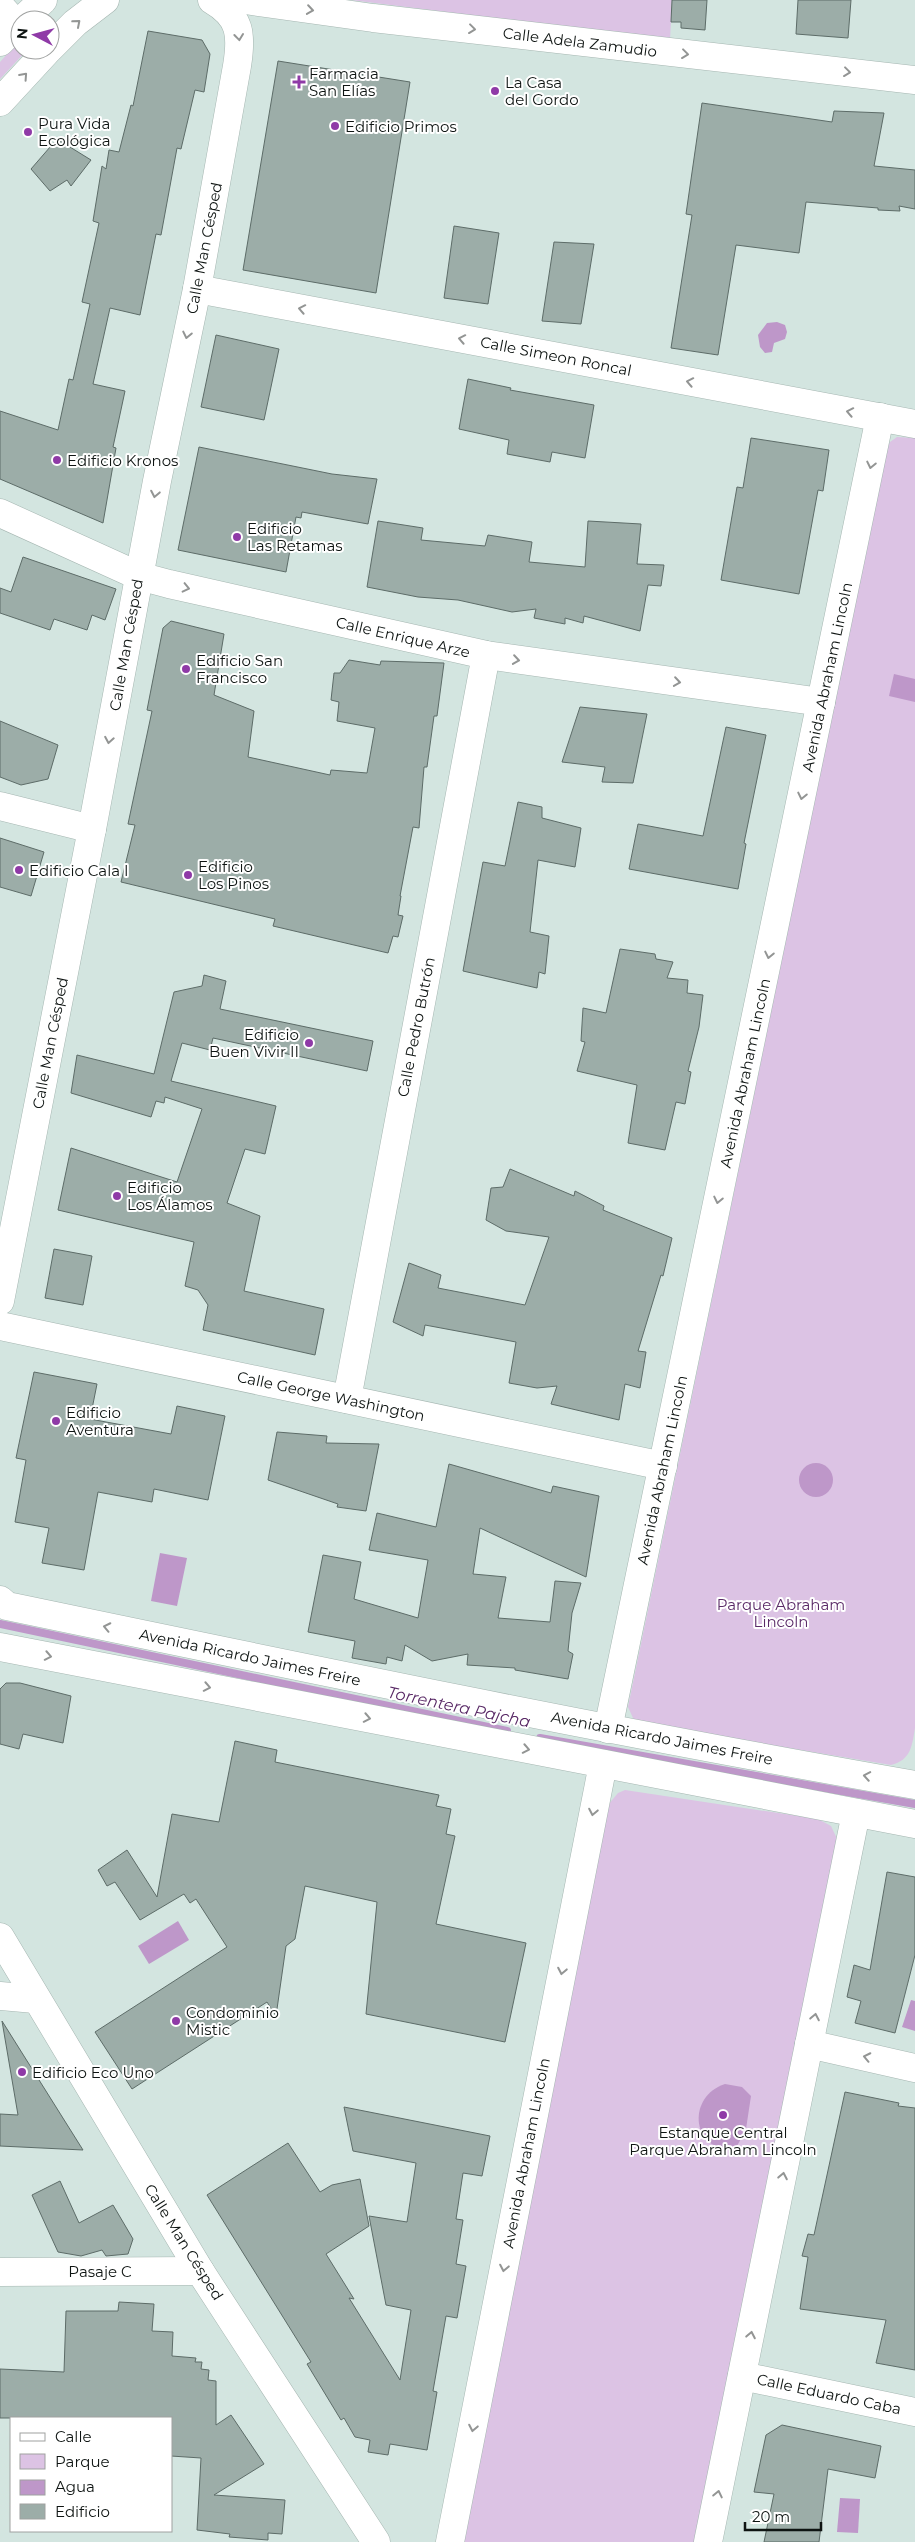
<svg xmlns="http://www.w3.org/2000/svg" width="915" height="2542" font-family="Montserrat,sans-serif">
<style>
.green{fill:#dcc3e4}
.water{fill:#be97c9}
.lines{fill:none;stroke-linecap:round;stroke-linejoin:round}
.stream{stroke:#be97c9;stroke-width:8}
.building{fill:#9cada8;stroke:#5d6c68}
.minor-casing{stroke:#a5b6b1;stroke-width:29}
.major-casing{stroke:#a5b6b1;stroke-width:29}
.minor{stroke:#fff;stroke-width:28}
.major{stroke:#fff;stroke-width:28}
.oneway{stroke:#939594}
.poi-dot{fill:#8f3aa7;stroke:#fff;stroke-width:2}
.labels{text-anchor:middle;dominant-baseline:central;stroke-width:4;stroke-linejoin:round;paint-order:stroke}
.street-label{font-size:15px;fill:#0e1412;stroke:#fff}
.poi-label{font-size:15px;fill:#0e1412;stroke:#fff;text-anchor:start}
.park-label{font-size:15px;fill:#5a2a67;stroke:#fff}
.water-label{font-size:16px;font-style:italic;fill:#582865;stroke:#fff}
</style>
<rect width="100%" height="100%" fill="#d3e5e0"/>
<g class="green">
<path d="M351,0H672L670,40Z"/>
<path d="M20,40V50H27L0,79V62Z"/>
<path d="M897,437L915,438V1728C912,1746 911,1760 891,1765L639,1723L633,1718L628,1707L887,449L890,442Z"/>
<path d="M625,1790L818,1819L831,1826L839,1843L696,2542H462L608,1805L618,1793Z"/>
</g>
<g class="water">
<path d="M777,322L785,325L787,332L785,339L774,343L772,352L765,353L760,347L758,335L767,323Z"/>
<path d="M894,674L915,679V702L889,696Z"/>
<circle cx="816" cy="1480" r="17"/>
<path d="M160,1553L187,1558L177,1606L151,1601Z"/>
<path d="M178,1921L189,1940L149,1964L138,1946Z"/>
<path d="M911,2000L915,2001V2031L902,2027Z"/>
<path d="M725,2084L742,2087L751,2096L746,2129L736,2148C692,2155 685,2097 725,2084Z"/>
<path d="M840,2498L860,2499L858,2533L837,2532Z"/>
</g>
<g class="lines">
<g class="stream">
<path d="M0,1624L507,1731"/>
<path d="M540,1738L915,1804"/>
</g>
</g>
<g class="building">
<path d="M672,0H707L705,30L681,28V22H671Z"/>
<path d="M798,0H851L848,38L796,34Z"/>
<path d="M148,31L202,40L210,54L204,92L195,90L181,149L177,148L161,235L156,234L140,315L110,308L93,384L125,391L113,447L116,448L103,523L0,479V411L58,430L69,379L73,380L90,304L82,302L99,223L93,221L102,166L106,169L109,150L119,152L131,105L133,106Z"/>
<path d="M278,61L410,82L376,293L243,270Z"/>
<path d="M702,103L832,122L834,111L884,113L874,166L915,170V209L899,206L900,211L878,210V208L806,202L799,253L736,245L718,355L671,348L692,215L686,214Z"/>
<path d="M57,139L91,160L71,186L67,180L50,191L31,169Z"/>
<path d="M454,226L499,233L488,304L444,298Z"/>
<path d="M554,242L594,244L581,324L542,321Z"/>
<path d="M216,335L279,349L264,420L201,407Z"/>
<path d="M468,379L511,388L510,390L594,405L585,458L552,452L550,462L507,454L509,440L459,429Z"/>
<path d="M751,438L829,450L823,491L818,490L799,594L721,580L737,487L743,488Z"/>
<path d="M199,447L332,474L377,479L368,524L302,512L301,518L296,517L286,572L178,550Z"/>
<path d="M378,521L423,528L421,540L485,546L488,535L532,542L529,562L585,567L588,521L641,524L637,564L664,565L661,586L648,585L640,631L584,616L583,623L565,618V624L534,618L536,609L512,612L458,600L418,597L367,587Z"/>
<path d="M23,557L116,589L105,620L92,615L87,630L54,619L50,630L0,613V588L11,592Z"/>
<path d="M171,621L224,634L214,695L254,711L248,757L330,775L331,770L367,773L375,728L337,721L339,702L331,700L334,673H340L349,660L380,665L381,661L444,663L437,716H434L427,767H424L419,828L413,827L400,896H401L398,915L403,916L398,937L393,936L388,953L273,926L275,919L121,882L135,825L128,824L152,711L147,710L163,628Z"/>
<path d="M580,707L647,714L633,783L602,782L605,767L562,762Z"/>
<path d="M0,721L58,745L48,779L21,785L0,777Z"/>
<path d="M726,727L766,735L744,843L746,844L738,889L629,869L638,824L703,836Z"/>
<path d="M518,802L542,807V818L581,828L575,867L538,860L530,932L549,936L545,974L539,972L537,988L463,971L483,862L505,866Z"/>
<path d="M0,838L44,852L31,896L0,887Z"/>
<path d="M620,949L655,954L656,959L673,962L667,978L688,980L687,993L703,995L699,1027L688,1071L691,1072L685,1104L676,1102L665,1150L628,1143L637,1085L577,1071L585,1042L581,1041L583,1008L606,1013Z"/>
<path d="M204,975L226,981L220,1009L373,1041L367,1071L213,1038L210,1050L182,1043L171,1081L276,1106L265,1154L245,1149L227,1203L260,1216L244,1291L324,1309L315,1355L203,1330L208,1305L198,1290L185,1286L194,1242L58,1210L71,1148L177,1182L202,1109L165,1097L164,1103L156,1101L151,1117L71,1093L77,1055L154,1074L174,992L202,986Z"/>
<path d="M510,1169L574,1196L575,1191L604,1206L603,1210L672,1238L663,1276L661,1275L638,1351L646,1352L640,1388L625,1384L619,1420L551,1404L557,1386L537,1388L509,1383L516,1342L425,1325L423,1336L393,1322L409,1263L441,1275L438,1288L525,1305L549,1237L506,1231L486,1220L491,1188L503,1187Z"/>
<path d="M54,1249L92,1256L83,1305L45,1298Z"/>
<path d="M34,1372L97,1384L90,1419L171,1434L177,1406L225,1416L208,1500L154,1489L152,1502L98,1492L84,1570L42,1563L49,1528L15,1522L26,1460L16,1458Z"/>
<path d="M277,1432L327,1436L326,1443L379,1444L366,1511L337,1507L338,1504L268,1480Z"/>
<path d="M449,1464L551,1493L553,1486L599,1496L586,1577L480,1528L473,1574L506,1577L498,1618L550,1622L555,1581L581,1583L572,1613L568,1651L573,1654L568,1679L515,1670V1668L467,1665L468,1654L432,1661L405,1645L402,1661L387,1657L386,1664L352,1658L355,1641L308,1632L323,1555L361,1562L354,1599L418,1618L428,1560L369,1550L377,1513L436,1527Z"/>
<path d="M6,1683H20L71,1696L63,1743L23,1734L19,1749L0,1744V1689Z"/>
<path d="M235,1741L277,1750L275,1762L439,1795L436,1806L451,1809L446,1834L455,1836L436,1924L526,1943L505,2042L366,2014L377,1902L305,1886L295,1939L286,1946L276,2016L267,2002L132,2089L95,2032L227,1947L196,1899L190,1903L184,1894L140,1920L115,1882L107,1886L98,1870L127,1850L157,1897L172,1814L219,1822Z"/>
<path d="M887,1872L915,1877V1955L895,2033L855,2023L861,2001L847,1997L854,1965L870,1970Z"/>
<path d="M2,2021L83,2150L0,2146V2114L18,2115Z"/>
<path d="M845,2092L899,2103L898,2106L915,2108V2370L876,2363L886,2320L800,2309L808,2257L802,2256L808,2234L814,2235Z"/>
<path d="M344,2107L490,2136L482,2176L463,2173L456,2219L463,2220L456,2264L466,2266L457,2318L446,2316L433,2391L437,2392L427,2450L390,2444L388,2455L368,2452L370,2440L355,2437L344,2418L341,2420L307,2364L311,2362L207,2195L288,2143L320,2192L332,2185L360,2179L369,2226L326,2254L354,2299L349,2298L400,2380L411,2310L386,2305L369,2216L407,2222L416,2163L353,2151Z"/>
<path d="M60,2181L79,2223L113,2205L133,2239L128,2254L106,2256L102,2250L81,2256L58,2252L32,2195Z"/>
<path d="M119,2302L154,2304L152,2331L173,2332L172,2356L196,2358L195,2362H202L201,2369L209,2370L208,2380L216,2381V2425L231,2415L264,2464L214,2495L285,2500L282,2534L268,2533V2540L229,2537L230,2534L197,2530L201,2458L171,2456V2418H0V2369L64,2372L66,2311H118Z"/>
<path d="M782,2425L881,2446L875,2478L828,2469L819,2542H764L774,2494L754,2492L766,2435Z"/>
</g>
<g class="lines">
<g class="minor-casing">
<g id="minor">
<path d="M245,0L373,18L915,80"/>
<path d="M0,6L17,25"/>
<path d="M197,289L915,424"/>
<path d="M0,513L139,576L169,584L486,655L821,702"/>
<path d="M0,806L92,829"/>
<path d="M0,1301L92,829L157,481L197,289L237,66C242,35 241,17 212,0"/>
<path d="M0,1326L663,1466"/>
<path d="M347,1399L486,655"/>
<path d="M608,1729L880,417"/>
<path d="M0,1937L200,2271L376,2542"/>
<path d="M0,1996L35,1999"/>
<path d="M809,2044L915,2068"/>
<path d="M0,2272L200,2271"/>
<path d="M742,2376L915,2412"/>
<path d="M450,2542L603,1764"/>
<path d="M708,2542L856,1813"/>
</g>
</g>
<g class="major-casing">
<g id="major">
<path d="M22,20L43,0"/>
<path d="M0,42L20,22"/>
<path d="M50,48L75,23L105,0"/>
<path d="M0,102L48,50"/>
<path d="M0,1600L7,1606C309,1669 611,1732 915,1785"/>
<path d="M0,1647L915,1824"/>
</g>
</g>
<use href="#minor" class="minor"/>
<use href="#major" class="major"/>
</g>
<defs><path id="oneway-chevron" d="M-2-3.5L2.5 0L-2 3.5" fill="none" stroke-width="1.6" stroke-linecap="round" stroke-linejoin="round" transform="scale(1.25)"/></defs>
<g class="oneway">
<use href="#oneway-chevron" transform="translate(310 10) rotate(8)"/>
<use href="#oneway-chevron" transform="translate(77 23) rotate(-41)"/>
<use href="#oneway-chevron" transform="translate(472 29) rotate(7)"/>
<use href="#oneway-chevron" transform="translate(239 37) rotate(83)"/>
<use href="#oneway-chevron" transform="translate(685 54) rotate(7)"/>
<use href="#oneway-chevron" transform="translate(847 72) rotate(7)"/>
<use href="#oneway-chevron" transform="translate(24 76) rotate(-48)"/>
<use href="#oneway-chevron" transform="translate(302 309) rotate(-169)"/>
<use href="#oneway-chevron" transform="translate(187 335) rotate(102)"/>
<use href="#oneway-chevron" transform="translate(462 339) rotate(-169)"/>
<use href="#oneway-chevron" transform="translate(690 382) rotate(-169)"/>
<use href="#oneway-chevron" transform="translate(850 412) rotate(-169)"/>
<use href="#oneway-chevron" transform="translate(871 465) rotate(102)"/>
<use href="#oneway-chevron" transform="translate(155 494) rotate(101)"/>
<use href="#oneway-chevron" transform="translate(186 588) rotate(13)"/>
<use href="#oneway-chevron" transform="translate(516 660) rotate(8)"/>
<use href="#oneway-chevron" transform="translate(677 682) rotate(8)"/>
<use href="#oneway-chevron" transform="translate(109 740) rotate(100)"/>
<use href="#oneway-chevron" transform="translate(802 796) rotate(102)"/>
<use href="#oneway-chevron" transform="translate(769 955) rotate(102)"/>
<use href="#oneway-chevron" transform="translate(718 1200) rotate(102)"/>
<use href="#oneway-chevron" transform="translate(107 1627) rotate(-168)"/>
<use href="#oneway-chevron" transform="translate(48 1656) rotate(11)"/>
<use href="#oneway-chevron" transform="translate(207 1687) rotate(11)"/>
<use href="#oneway-chevron" transform="translate(367 1718) rotate(11)"/>
<use href="#oneway-chevron" transform="translate(526 1749) rotate(11)"/>
<use href="#oneway-chevron" transform="translate(867 1776) rotate(-170)"/>
<use href="#oneway-chevron" transform="translate(593 1812) rotate(101)"/>
<use href="#oneway-chevron" transform="translate(562 1971) rotate(101)"/>
<use href="#oneway-chevron" transform="translate(815 2017) rotate(-79)"/>
<use href="#oneway-chevron" transform="translate(867 2057) rotate(-168)"/>
<use href="#oneway-chevron" transform="translate(783 2176) rotate(-79)"/>
<use href="#oneway-chevron" transform="translate(504 2268) rotate(101)"/>
<use href="#oneway-chevron" transform="translate(751 2335) rotate(-79)"/>
<use href="#oneway-chevron" transform="translate(473 2428) rotate(101)"/>
<use href="#oneway-chevron" transform="translate(718 2494) rotate(-78)"/>
</g>
<g class="poi-dot">
<path d="M296.5 74.5h5v5h5v5h-5v5h-5v-5h-5v-5h5z"/>
<circle cx="495" cy="91" r="5"/>
<circle cx="335" cy="126" r="5"/>
<circle cx="28" cy="132" r="5"/>
<circle cx="57" cy="460" r="5"/>
<circle cx="237" cy="537" r="5"/>
<circle cx="186" cy="669" r="5"/>
<circle cx="19" cy="870" r="5"/>
<circle cx="188" cy="875" r="5"/>
<circle cx="309" cy="1043" r="5"/>
<circle cx="117" cy="1196" r="5"/>
<circle cx="56" cy="1421" r="5"/>
<circle cx="176" cy="2021" r="5"/>
<circle cx="22" cy="2072" r="5"/>
<circle cx="723" cy="2115" r="5"/>
</g>
<g class="labels">
<g class="street-label">
<text transform="translate(580 42) rotate(7)">Calle Adela Zamudio</text>
<text transform="translate(204 248) rotate(-79)">Calle Man Césped</text>
<text transform="translate(556 356) rotate(11)">Calle Simeon Roncal</text>
<text transform="translate(403 637) rotate(13)">Calle Enrique Arze</text>
<text transform="translate(126 645) rotate(-80)">Calle Man Césped</text>
<text transform="translate(827 677) rotate(-78)">Avenida Abraham Lincoln</text>
<text transform="translate(416 1027) rotate(-79)">Calle Pedro Butrón</text>
<text transform="translate(50 1043) rotate(-79)">Calle Man Césped</text>
<text transform="translate(745 1073) rotate(-78)">Avenida Abraham Lincoln</text>
<text transform="translate(331 1396) rotate(12)">Calle George Washington</text>
<text transform="translate(662 1470) rotate(-78)">Avenida Abraham Lincoln</text>
<text transform="translate(250 1657) rotate(12)">Avenida Ricardo Jaimes Freire</text>
<text transform="translate(662 1738) rotate(11)">Avenida Ricardo Jaimes Freire</text>
<text transform="translate(526 2153) rotate(-79)">Avenida Abraham Lincoln</text>
<text transform="translate(184 2242) rotate(58)">Calle Man Césped</text>
<text x="100" y="2271">Pasaje C</text>
<text transform="translate(829 2394) rotate(12)">Calle Eduardo Caba</text>
</g>
<g class="poi-label">
<text x="309" y="73">Farmacia<tspan x="309" dy="17">San Elías</tspan></text>
<text x="505" y="82">La Casa<tspan x="505" dy="17">del Gordo</tspan></text>
<text x="38" y="123">Pura Vida<tspan x="38" dy="17">Ecológica</tspan></text>
<text x="345" y="126">Edificio Primos</text>
<text x="67" y="460">Edificio Kronos</text>
<text x="247" y="528">Edificio<tspan x="247" dy="17">Las Retamas</tspan></text>
<text x="196" y="660">Edificio San<tspan x="196" dy="17">Francisco</tspan></text>
<text x="198" y="866">Edificio<tspan x="198" dy="17">Los Pinos</tspan></text>
<text x="29" y="870">Edificio Cala I</text>
<text x="299" y="1034" text-anchor="end">Edificio<tspan x="299" dy="17">Buen Vivir II</tspan></text>
<text x="127" y="1187">Edificio<tspan x="127" dy="17">Los Álamos</tspan></text>
<text x="66" y="1412">Edificio<tspan x="66" dy="17">Aventura</tspan></text>
<text x="186" y="2012">Condominio<tspan x="186" dy="17">Mistic</tspan></text>
<text x="32" y="2072">Edificio Eco Uno</text>
<text x="723" y="2132" text-anchor="middle">Estanque Central<tspan x="723" dy="17">Parque Abraham Lincoln</tspan></text>
</g>
<g class="park-label">
<text x="781" y="1604">Parque Abraham<tspan x="781" dy="17">Lincoln</tspan></text>
</g>
<g class="water-label">
<text transform="translate(459 1707) rotate(12)">Torrentera Pajcha</text>
</g>
</g>
<rect x="10" y="2417" width="162" height="115" fill="#ffffff" stroke="#9fa1a0"/>
<rect x="20" y="2433" width="25" height="8" fill="#ffffff" stroke="#9fa1a0"/>
<text x="55" y="2442" font-size="15" fill="#0e1412">Calle</text>
<rect x="20" y="2454" width="25" height="15" fill="#dcc3e4" stroke="#9fa1a0"/>
<text x="55" y="2467" font-size="15" fill="#0e1412">Parque</text>
<rect x="20" y="2480" width="25" height="15" fill="#be97c9" stroke="#9fa1a0"/>
<text x="55" y="2492" font-size="15" fill="#0e1412">Agua</text>
<rect x="20" y="2504" width="25" height="15" fill="#9cada8" stroke="#9fa1a0"/>
<text x="55" y="2517" font-size="15" fill="#0e1412">Edificio</text>
<g transform="translate(35 35) rotate(276)"><circle r="24" fill="#ffffff" stroke="#9fa1a0"/>
<path d="M0-4L9 19L0 12L-9 19Z" fill="#8f3aa7"/>
<text y="-8" font-size="14" font-weight="bold" text-anchor="middle" fill="#0e1412">N</text>
</g>
<path d="M745 2522v8h76v-8" fill="none" stroke="#0e1412" stroke-width="2.5"/>
<text x="752" y="2522" font-size="15" fill="#0e1412" stroke="#ffffff" stroke-width="4" paint-order="stroke">20 m</text>
</svg>
